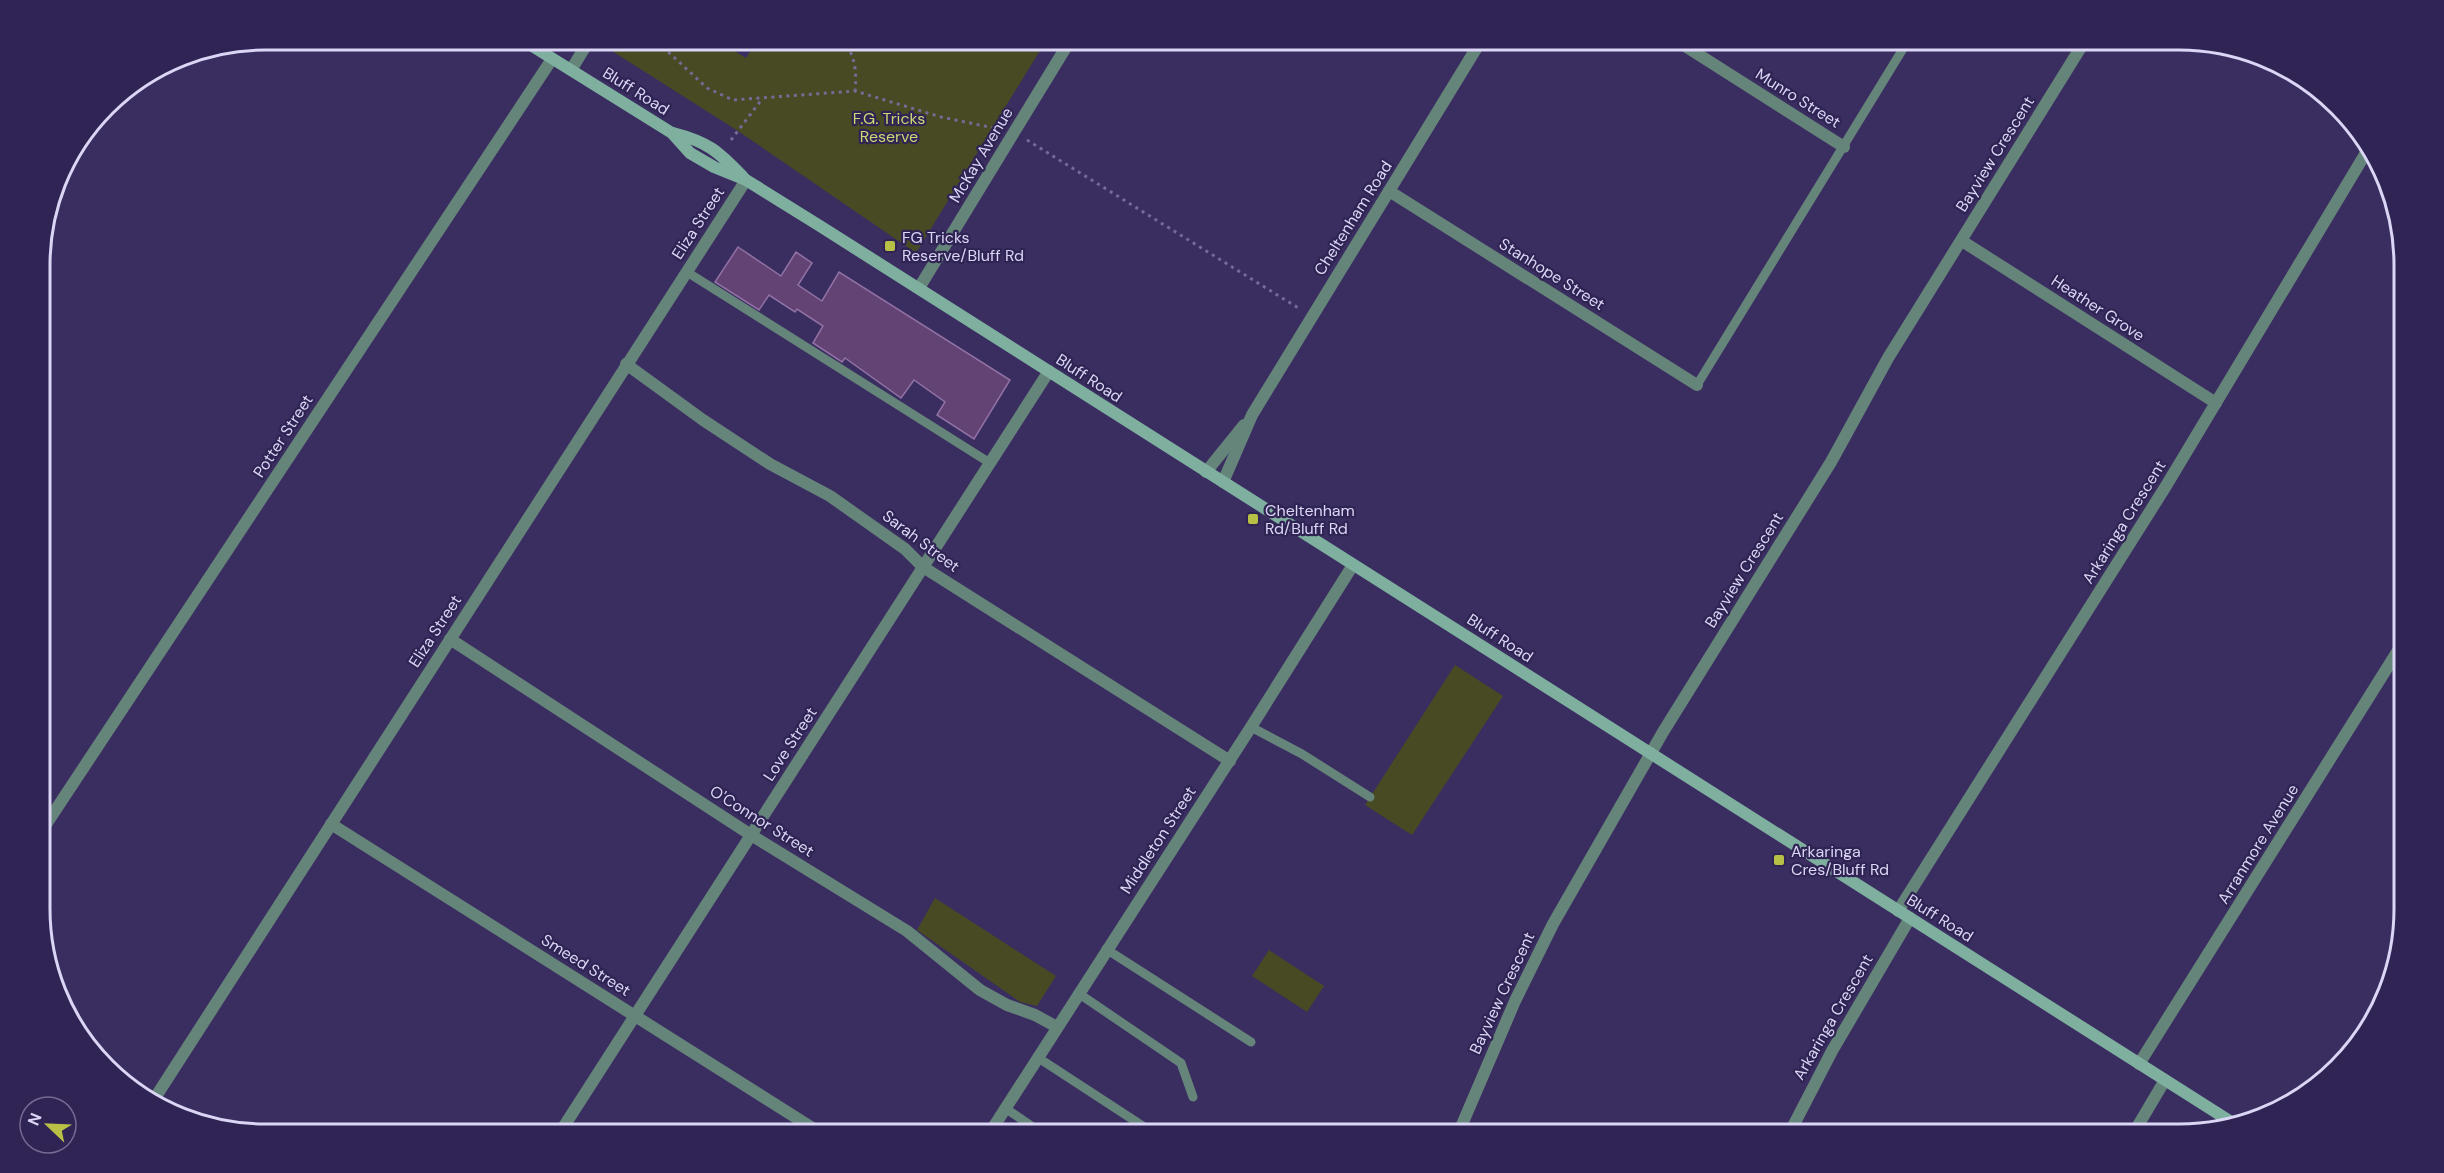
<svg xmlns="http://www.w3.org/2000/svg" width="2444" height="1173" font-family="'DM Sans',sans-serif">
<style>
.green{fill:#474a23}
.building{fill:#624374;stroke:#9272a5;stroke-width:1.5}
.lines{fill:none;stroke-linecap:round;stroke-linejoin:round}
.path{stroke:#746b96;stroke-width:3;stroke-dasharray:3 4.5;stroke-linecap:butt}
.service{stroke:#66857a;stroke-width:9}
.minor{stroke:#66857a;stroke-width:12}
.tertiary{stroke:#66857a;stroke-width:12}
.secondary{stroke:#7eaf9f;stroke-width:12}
.poi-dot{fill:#b9c046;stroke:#302454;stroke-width:2}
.labels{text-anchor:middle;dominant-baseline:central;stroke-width:4.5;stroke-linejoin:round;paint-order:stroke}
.street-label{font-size:16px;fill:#dbd6f5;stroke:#302454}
.park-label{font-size:16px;fill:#cfd775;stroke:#302454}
.poi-label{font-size:16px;fill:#dbd6f5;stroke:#302454;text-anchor:start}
.rim{fill:none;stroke:#dbd6f5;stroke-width:3}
</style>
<rect width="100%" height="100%" fill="#3a2e60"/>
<g class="green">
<path d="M619,39H715L746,58L758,39H1047L916,253L738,131L612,51Z"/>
<path d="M1455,665L1503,696L1412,835L1365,805Z"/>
<path d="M935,898L1056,976L1037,1006L1020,1002L917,930Z"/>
<path d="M1269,950L1324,986L1307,1012L1252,976Z"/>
</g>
<path class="building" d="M738,247L781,276L796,252L812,263L798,285L822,301L839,272L1010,380L974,439L937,415L945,402L914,380L901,398L845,358L842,362L813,343L823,326L797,309L795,312L769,295L759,310L715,282Z"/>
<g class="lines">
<g class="path">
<path d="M650,39L664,48L707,88L733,100L855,91L941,117L999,129"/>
<path d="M843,39C855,56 857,71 855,91"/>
<path d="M731,140L762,99"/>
<path d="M1027,140L1300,309"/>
</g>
<g class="service">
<path d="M687,272L990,463"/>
<path d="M1697,385L1909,39"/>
<path d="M1251,727L1302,754L1370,797"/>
<path d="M1106,949L1251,1042"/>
<path d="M1078,993L1181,1063L1193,1097"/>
<path d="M1037,1057L1155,1134"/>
<path d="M1005,1108L1043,1134"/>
</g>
<g class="minor">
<path d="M1674,39L1844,147"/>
<path d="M571,70L590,39"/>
<path d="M1389,191L1697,385"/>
<path d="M1962,241L2216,403"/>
<path d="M919,288L1071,39"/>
<path d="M626,364L703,420L770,464L830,496L905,549L923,567L1230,761"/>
<path d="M450,639L751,835L907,931L980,990L1007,1005L1035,1015L1057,1027"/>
<path d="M331,824L822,1134"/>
<path d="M41,832L552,59"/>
<path d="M1898,911L2166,486L2370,146"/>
<path d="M2139,1064L2404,641"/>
<path d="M153,1101L746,180"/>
<path d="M559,1134L1049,371"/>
<path d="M989,1134L1251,727L1353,565"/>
<path d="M1458,1134L1515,1001L1553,924L1663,732L1831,462L1888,358L2086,39"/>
<path d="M1789,1134L1832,1051L1910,918"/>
<path d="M2133,1134L2165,1080"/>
</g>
<g class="tertiary">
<path d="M1206,472L1244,425"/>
<path d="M1223,482L1252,415L1482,39"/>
</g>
<g class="secondary">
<path d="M521,39L672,133L690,153L714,167L746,180L820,226L2236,1125"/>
<path d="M673,133C708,142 718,151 743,177"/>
</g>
</g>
<g class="poi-dot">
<rect x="884" y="240" width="12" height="12" rx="3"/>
<rect x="1247" y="513" width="12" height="12" rx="3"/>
<rect x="1773" y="854" width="12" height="12" rx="3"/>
</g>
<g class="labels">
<g class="street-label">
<text transform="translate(636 91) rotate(32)">Bluff Road</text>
<text transform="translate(1798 98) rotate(32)">Munro Street</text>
<text transform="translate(1995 154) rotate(-58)">Bayview Crescent</text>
<text transform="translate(981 155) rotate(-59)">McKay Avenue</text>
<text transform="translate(1353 218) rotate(-58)">Cheltenham Road</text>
<text transform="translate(698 223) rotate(-57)">Eliza Street</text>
<text transform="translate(1552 274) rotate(32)">Stanhope Street</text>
<text transform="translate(2098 308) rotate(33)">Heather Grove</text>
<text transform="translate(1089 378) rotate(33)">Bluff Road</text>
<text transform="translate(283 436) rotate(-57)">Potter Street</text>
<text transform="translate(2124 522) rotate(-58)">Arkaringa Crescent</text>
<text transform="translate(921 541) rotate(37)">Sarah Street</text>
<text transform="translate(1744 570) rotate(-58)">Bayview Crescent</text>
<text transform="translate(435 631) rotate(-57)">Eliza Street</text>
<text transform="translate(1500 638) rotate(33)">Bluff Road</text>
<text transform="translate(790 744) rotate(-57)">Love Street</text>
<text transform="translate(762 821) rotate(32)">O'Connor Street</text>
<text transform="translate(1158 840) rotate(-57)">Middleton Street</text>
<text transform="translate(2258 844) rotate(-58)">Arranmore Avenue</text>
<text transform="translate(1940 918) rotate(32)">Bluff Road</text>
<text transform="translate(586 965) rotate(32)">Smeed Street</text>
<text transform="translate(1502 993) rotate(-65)">Bayview Crescent</text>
<text transform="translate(1833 1017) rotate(-60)">Arkaringa Crescent</text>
</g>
<g class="park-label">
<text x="889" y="118">F.G. Tricks<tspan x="889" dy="18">Reserve</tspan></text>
</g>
<g class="poi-label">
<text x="902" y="237">FG Tricks<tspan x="902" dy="18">Reserve/Bluff Rd</tspan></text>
<text x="1265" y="510">Cheltenham<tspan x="1265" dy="18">Rd/Bluff Rd</tspan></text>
<text x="1791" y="851">Arkaringa<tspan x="1791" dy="18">Cres/Bluff Rd</tspan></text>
</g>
</g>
<path d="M0 0H2444V1173H0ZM265 50H2179A215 215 0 0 1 2394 265V909A215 215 0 0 1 2179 1124H265A215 215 0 0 1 50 909V265A215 215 0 0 1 265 50Z" fill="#302454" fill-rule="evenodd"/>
<path class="rim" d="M265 50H2179A215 215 0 0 1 2394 265V909A215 215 0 0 1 2179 1124H265A215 215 0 0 1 50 909V265A215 215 0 0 1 265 50Z"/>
<g transform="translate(48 1125) rotate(293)"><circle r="28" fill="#302454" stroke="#746b94" stroke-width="1.5"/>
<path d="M0-4.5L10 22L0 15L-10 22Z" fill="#b9c046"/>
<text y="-9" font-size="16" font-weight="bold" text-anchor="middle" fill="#dbd6f5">N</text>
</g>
</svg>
